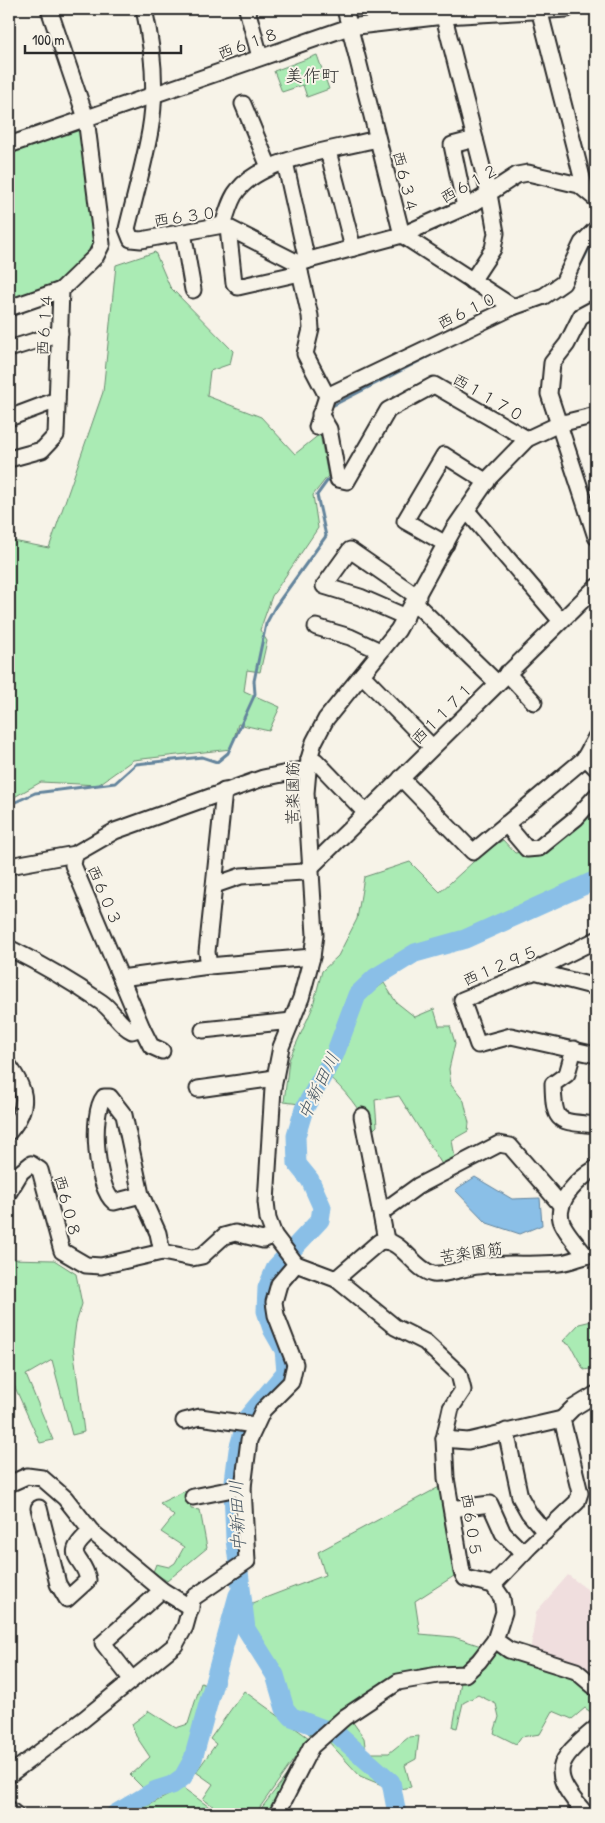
<svg xmlns="http://www.w3.org/2000/svg" width="605" height="1823" font-family="'Patrick Hand','Klee One',sans-serif">
<style>
.built{fill:#f0dede}
.green{fill:#aaebb4;stroke:#6a8b70}
.water{fill:#8abfe7;stroke:#64849c}
.lines{fill:none;stroke-linecap:round;stroke-linejoin:round}
.stream{stroke:#64849c;stroke-width:3}
.river{stroke:#8abfe7;stroke-width:19}
.minor-casing{stroke:#2b2b2b;stroke-width:19}
.minor{stroke:#f7f3e8;stroke-width:15}
.labels{text-anchor:middle;dominant-baseline:central;stroke-width:4;stroke-linejoin:round;paint-order:stroke}
.street-label{font-size:16px;fill:#2b2b2b;stroke:#f7f3e8}
.neighbourhood-label{font-size:18px;fill:#2b2b2b;stroke:#f7f3e8}
.water-label{font-size:18px;font-style:italic;fill:#485763;stroke:#f7f3e8}
</style>
<rect width="100%" height="100%" fill="#f7f3e8"/>
<filter id="ink" filterUnits="userSpaceOnUse"><feTurbulence type="fractalNoise" baseFrequency=".02" numOctaves="2"/><feDisplacementMap in="SourceGraphic" scale="10" xChannelSelector="R" yChannelSelector="G"/><feConvolveMatrix kernelMatrix="1 2 1 2 8 2 1 2 1" color-interpolation-filters="sRGB"/></filter>
<g filter="url(#ink)">
<path class="built" d="M568,1575L596,1596V1679L578,1663L574,1665L530,1652L536,1612Z"/>
<g class="green">
<path d="M317,55L329,89L307,97L303,85L282,92L274,71Z"/>
<path d="M80,127L97,236L93,250L61,285L9,304V153Z"/>
<path d="M155,252L170,287L233,351L230,364L210,371L207,396L261,417L295,454L320,434L328,476L313,495L318,528L272,596L260,630L267,641L260,672L247,670L244,691L280,707L269,731L238,724L231,749L133,760L98,785L41,782L9,800V525L13,541L49,548L103,392L116,265Z"/>
<path d="M596,799V870L586,878L525,907L477,941L450,952L407,950L363,985L368,995L384,983L396,1002L415,1017L434,1009L439,1026H450L455,1043L449,1069L451,1085L464,1101L469,1123L468,1131L452,1140L455,1158L443,1166L399,1096L375,1100L377,1126L371,1132C359,1108 346,1091 326,1074L300,1104L284,1102L289,1060L312,1009L322,971L338,956L357,919L364,877L410,862L440,892L483,853L503,840L515,853L542,849Z"/>
<path d="M9,1259L54,1260L76,1274L82,1304L76,1323L73,1346L84,1432L72,1435L52,1360L26,1375L53,1440L40,1443L9,1374Z"/>
<path d="M596,1320V1368L584,1370L571,1346L563,1341L579,1324Z"/>
<path d="M443,1485L454,1576L415,1601L420,1634L454,1637L481,1646L456,1670L398,1675L381,1682L380,1703L352,1721L364,1738L366,1753H389L409,1737L419,1736L416,1759L405,1765L411,1787L394,1790L360,1776L327,1740L309,1734L250,1647L252,1603L325,1575L318,1552Z"/>
<path d="M185,1491L190,1498L191,1509L200,1510L207,1548L167,1581L153,1572L156,1564L169,1567L175,1563L184,1547L161,1532L174,1516L160,1503Z"/>
<path d="M492,1650L570,1673L596,1699V1716L585,1708L572,1719L553,1711L540,1734L521,1737L516,1744L494,1733L499,1717L496,1704L478,1695L463,1703L457,1728L453,1727L461,1682Z"/>
<path d="M201,1683L208,1686L192,1752L181,1773L147,1792L130,1775L150,1757L136,1736L132,1724L149,1711L176,1728L188,1724Z"/>
<path d="M244,1691L309,1738L255,1814H224L203,1799L213,1784L196,1772L216,1744L210,1739Z"/>
<path d="M292,1768L294,1770L273,1814H257Z"/>
<path d="M183,1788L219,1814H131Z"/>
</g>
<path class="water" d="M475,1177L512,1199L540,1198L542,1225L520,1234L487,1223L455,1190Z"/>
<g class="lines">
<g class="stream">
<path d="M575,275L593,241"/>
<path d="M553,297L561,294L567,289"/>
<path d="M330,407L439,351"/>
<path d="M9,805L35,793L115,783L136,764L202,757L217,762L228,753L255,694L254,681L266,624L275,607L326,536L317,495L330,477L327,462"/>
</g>
<g class="river">
<path d="M115,1814L156,1790L172,1785L183,1777L193,1759L238,1595"/>
<path d="M397,1814L391,1782L337,1734L292,1717L285,1709L275,1675L246,1629L235,1539L233,1489L238,1450L247,1418L286,1372L284,1350L272,1329L266,1311L267,1288L276,1267L320,1220L322,1207L310,1180L297,1164L296,1136L304,1109L335,1054L357,995L376,977L415,953L465,939L596,880"/>
</g>
<g class="minor-casing">
<g id="minor">
<path d="M144,9C153,48 157,91 150,131C144,164 135,196 127,229L131,239L141,240L223,225L298,263L310,316L311,329L305,354L327,396L317,427"/>
<path d="M247,9L260,57"/>
<path d="M345,9L402,235L513,307"/>
<path d="M442,9L489,194L496,233L493,249L472,281"/>
<path d="M539,9L585,189"/>
<path d="M243,104L269,167"/>
<path d="M9,145L349,27L444,16L567,9"/>
<path d="M328,151L353,248"/>
<path d="M285,162L307,261"/>
<path d="M465,207L452,145L475,139"/>
<path d="M223,225C227,214 230,199 238,190C263,158 338,149 377,139"/>
<path d="M228,228L234,283L238,287L300,273"/>
<path d="M183,232L193,290"/>
<path d="M298,263L402,235L474,203L517,175L528,173L579,185L596,199"/>
<path d="M9,308L61,290"/>
<path d="M596,308L581,316L567,344L552,363L549,394L596,537"/>
<path d="M9,349L60,333"/>
<path d="M327,396L513,307L544,296L563,283L582,243L596,229"/>
<path d="M320,414L329,429L338,479L347,481L388,410L434,385L527,439"/>
<path d="M596,415L559,424L527,439L489,478L453,530L398,630L326,719L314,742L309,759L306,793L315,935L312,957L301,998L281,1047L273,1088L266,1202L268,1219L274,1235L296,1264L336,1279L379,1242C401,1236 412,1269 433,1274C441,1276 467,1267 478,1266C505,1262 532,1266 559,1263C572,1262 583,1255 596,1254"/>
<path d="M9,418L57,400"/>
<path d="M9,459L42,450L56,435L61,290L96,256L102,244L86,118L49,9"/>
<path d="M467,511L561,621"/>
<path d="M446,544L405,521L444,455L487,482"/>
<path d="M415,603L497,683"/>
<path d="M406,617L360,597L324,586L350,550L418,597"/>
<path d="M316,627L350,637L380,651"/>
<path d="M507,673L534,702"/>
<path d="M362,675L432,747"/>
<path d="M585,757L596,768"/>
<path d="M309,759L316,761L366,813"/>
<path d="M401,778L473,852L584,759L596,737"/>
<path d="M224,791L207,952L209,966L312,957"/>
<path d="M506,824L527,849L539,848L576,818L596,796"/>
<path d="M9,866L75,854"/>
<path d="M215,885L241,876L303,872L313,865L596,587"/>
<path d="M596,940L529,973L462,1000L478,1045L511,1036L596,1055"/>
<path d="M9,948C41,964 72,982 101,1002C113,1010 119,1025 132,1031L142,1028L73,865L75,854L115,831L263,778L307,769"/>
<path d="M531,973L534,971L596,987"/>
<path d="M121,978L209,966"/>
<path d="M142,1028L151,1046L162,1051"/>
<path d="M203,1030L292,1021"/>
<path d="M574,1049L567,1074L553,1084C554,1125 558,1121 596,1125"/>
<path d="M9,1066C27,1091 30,1107 9,1132"/>
<path d="M198,1089L275,1078"/>
<path d="M362,1116L386,1240"/>
<path d="M9,1192L21,1172L31,1164L40,1170L62,1251L86,1265L101,1266L162,1252L192,1258L202,1256L224,1236L235,1233L263,1240L274,1235"/>
<path d="M141,1195L114,1202C96,1188 90,1114 104,1097H110L124,1115L141,1195L158,1233L162,1252"/>
<path d="M382,1212L418,1186L499,1144L510,1146L561,1205"/>
<path d="M585,1255C578,1245 564,1231 561,1220C556,1199 580,1178 596,1168"/>
<path d="M562,1419L573,1408L596,1394"/>
<path d="M184,1421L200,1417L254,1425"/>
<path d="M506,1431L520,1497L529,1513L545,1532"/>
<path d="M444,1439L468,1441L562,1419"/>
<path d="M9,1484L27,1476L42,1478L65,1498L91,1531L162,1590L191,1608"/>
<path d="M193,1497L243,1487"/>
<path d="M39,1508L58,1584L67,1599L88,1580C84,1555 60,1558 91,1531"/>
<path d="M452,1509L490,1504L503,1533L523,1553"/>
<path d="M493,1585L530,1546L577,1502L580,1493L562,1419"/>
<path d="M495,1640L509,1650L576,1671L596,1688"/>
<path d="M132,1680L103,1643L162,1590"/>
<path d="M9,1775L84,1719L175,1645L185,1627L193,1598L247,1561L243,1487L249,1440L263,1410L291,1382L295,1364L276,1315L274,1302L279,1284L296,1264"/>
<path d="M9,1809L15,1814"/>
<path d="M277,1814L311,1747L345,1717L398,1682L438,1675L465,1674L479,1661L495,1640L504,1612L502,1598L493,1585L465,1578L462,1572L446,1478L444,1439L451,1408L463,1390L459,1374L425,1342L395,1327L336,1279"/>
<path d="M586,1814C548,1772 555,1762 596,1728"/>
</g>
</g>
<use href="#minor" class="minor"/>
</g>
</g>
<g class="labels">
<g class="street-label">
<text transform="translate(248 43) rotate(-20)">西６１８</text>
<text transform="translate(406 182) rotate(76)">西６３４</text>
<text transform="translate(469 183) rotate(-29)">西６１２</text>
<text transform="translate(185 216) rotate(-8)">西６３０</text>
<text transform="translate(467 310) rotate(-26)">西６１０</text>
<text transform="translate(44 324) rotate(-86)">西６１４</text>
<text transform="translate(489 397) rotate(30)">西１１７０</text>
<text transform="translate(442 713) rotate(-45)">西１１７１</text>
<text transform="translate(292 793) rotate(-89)">苦楽園筋</text>
<text transform="translate(105 895) rotate(67)">西６０３</text>
<text transform="translate(500 965) rotate(-23)">西１２９５</text>
<text transform="translate(68 1206) rotate(75)">西６０８</text>
<text transform="translate(471 1252) rotate(-8)">苦楽園筋</text>
<text transform="translate(472 1525) rotate(81)">西６０５</text>
</g>
<g class="neighbourhood-label">
<text x="312" y="75">美作町</text>
</g>
<g class="water-label">
<text transform="translate(318 1086) rotate(-64)">中新田川</text>
<text transform="translate(237 1516) rotate(-92)">中新田川</text>
</g>
</g>
<rect width="605" height="1823" fill="none" stroke="#f7f3e8" stroke-width="30"/>
<rect x="15" y="15" width="575" height="1793" fill="none" stroke="#2b2b2b" stroke-width="2" filter="url(#ink)"/>
<path d="M25 45v8h156v-8" fill="none" stroke="#2b2b2b" stroke-width="2.5"/>
<text x="32" y="45" font-size="15" fill="#2b2b2b" stroke="#f7f3e8" stroke-width="4" paint-order="stroke">100 m</text>
</svg>
